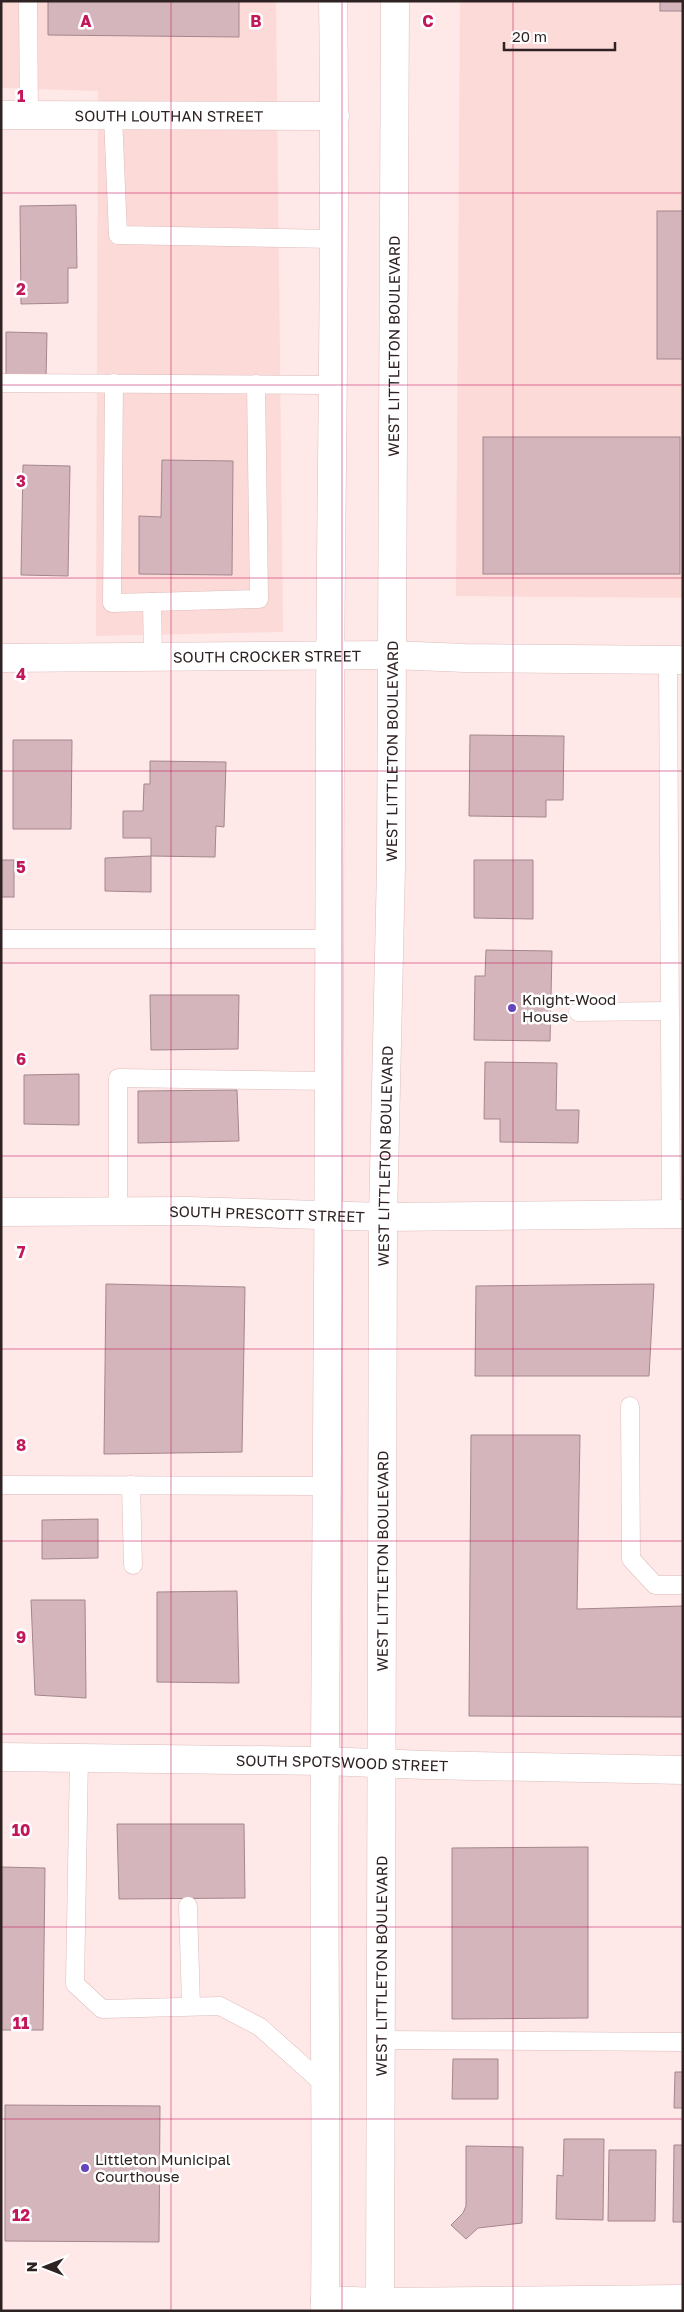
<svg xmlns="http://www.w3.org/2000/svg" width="684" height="2312" font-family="'Golos Text',sans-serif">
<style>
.built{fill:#fcdad8}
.building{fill:#d5b5bc;stroke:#a4868d}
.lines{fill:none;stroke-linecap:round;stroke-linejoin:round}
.lane-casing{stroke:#ddbcbb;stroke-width:19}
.street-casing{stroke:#ddbcbb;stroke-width:29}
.secondary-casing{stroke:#ddbcbb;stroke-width:29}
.lane{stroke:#fff;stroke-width:18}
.street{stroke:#fff;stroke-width:28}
.secondary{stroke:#fff;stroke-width:28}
.grid{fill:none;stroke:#c2185b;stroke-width:1;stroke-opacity:0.55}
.poi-dot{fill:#6544bc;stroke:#fff;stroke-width:2}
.labels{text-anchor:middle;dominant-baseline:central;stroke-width:5;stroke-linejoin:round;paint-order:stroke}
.street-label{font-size:15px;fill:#2f2222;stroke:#fff}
.poi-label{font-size:15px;fill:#2f2222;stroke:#fff;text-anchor:start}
.grid-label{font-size:16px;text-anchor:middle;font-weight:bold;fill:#c2185b;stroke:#fff;stroke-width:5;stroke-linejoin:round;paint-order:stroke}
</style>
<rect width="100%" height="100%" fill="#fee9e8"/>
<g class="built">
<path d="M1,1H276L283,632L96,636L98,91L1,88Z"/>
<path d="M460,1H683V598L456,596Z"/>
</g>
<g class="building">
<path d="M48,1H239V37L48,35Z"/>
<rect x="660" y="1" width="23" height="10"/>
<path d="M76,205L77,268H68V303L21,304L20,206Z"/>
<rect x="657" y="211" width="26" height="148"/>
<path d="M6,332L47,333L46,379H6Z"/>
<rect x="483" y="437" width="197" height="137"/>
<path d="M162,460L233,461L232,575L139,574V516L161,517Z"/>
<path d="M23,465L70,466L68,576L21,575Z"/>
<path d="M470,735L564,736L563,800H546V817L469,816Z"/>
<path d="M13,740H72L71,829H13Z"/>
<path d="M150,761L226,762L224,827L216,826L215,857L151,856V838H123V811H143L144,784H150Z"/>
<path d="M151,856V892L105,891V858Z"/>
<rect x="1" y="860" width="13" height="37"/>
<path d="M474,860H533V919L474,918Z"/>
<path d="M486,950L552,951L550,1041L474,1040L475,976H485Z"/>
<path d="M150,995H239L238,1049L151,1050Z"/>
<path d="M485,1062L557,1063L556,1110H579L578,1143L500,1142V1119H484Z"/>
<path d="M79,1074V1125L24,1124V1075Z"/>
<path d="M237,1090L239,1141L138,1143V1091Z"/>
<path d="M106,1284L245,1287L242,1452L104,1454Z"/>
<path d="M654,1284L649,1376H475L476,1286Z"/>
<path d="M471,1435H580L577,1609L683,1606V1717L469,1716Z"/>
<path d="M98,1519V1558L42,1559V1520Z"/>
<path d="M237,1591L239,1683L157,1682V1592Z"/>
<path d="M31,1600H85L86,1698L35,1695Z"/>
<path d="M117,1824H244L245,1898L119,1899Z"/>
<path d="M588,1847V2018L452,2019V1848Z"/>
<path d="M1,1867L45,1868L43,2030H1Z"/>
<path d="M453,2059H498V2099H452Z"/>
<path d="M675,2072H683V2108H674Z"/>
<path d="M5,2105L160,2106L159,2242L5,2241Z"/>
<path d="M564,2139H604L603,2220L556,2219L557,2175L563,2176Z"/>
<path d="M674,2145H683V2222H673Z"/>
<path d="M466,2146L523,2147L522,2223L478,2228L466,2239L451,2225L463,2213L466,2206Z"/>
<path d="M609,2150H656L655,2221H608Z"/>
</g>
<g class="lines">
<g class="lane-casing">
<g id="lane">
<path d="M28,1L29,115"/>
<path d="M113,116L118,235L333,239"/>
<path d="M1,383L332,385"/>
<path d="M114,383L112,603L152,602L153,657"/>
<path d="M152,602L259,599L256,384"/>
<path d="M668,660L671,1214"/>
<path d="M1,939H330"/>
<path d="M578,1012L670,1011"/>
<path d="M118,1211V1078L330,1081"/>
<path d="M630,1406L631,1559L655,1585H683"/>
<path d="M1,1485L328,1486"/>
<path d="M131,1485L133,1565"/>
<path d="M79,1758L75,1984L102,2009L220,2006L260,2027L327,2087"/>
<path d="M188,1906L191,2006"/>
<path d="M380,2040L683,2042"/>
</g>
</g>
<g class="street-casing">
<g id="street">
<path id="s1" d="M1,115L335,116"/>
<path id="s2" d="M1,658L392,655L465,658L683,660"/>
<path id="s3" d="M1,1212L188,1211L383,1217L683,1214"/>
<path id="s4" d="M1,1757L325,1761L425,1765L683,1770"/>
<path d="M325,2300L380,2302L683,2299"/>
</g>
</g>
<g class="secondary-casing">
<g id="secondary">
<path d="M325,2311C327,2125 323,1939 325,1754C327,1417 330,1081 330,744C330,496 337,249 333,1"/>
<path id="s5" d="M380,2311L383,1217L391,868L395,1"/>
</g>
</g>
<use href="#lane" class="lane"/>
<use href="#street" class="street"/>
<use href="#secondary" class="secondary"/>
</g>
<path class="grid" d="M171,1V2311M342,1V2311M513,1V2311M1,193H683M1,385H683M1,578H683M1,771H683M1,963H683M1,1156H683M1,1349H683M1,1541H683M1,1734H683M1,1927H683M1,2119H683"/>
<g class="poi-dot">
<circle cx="512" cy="1008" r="5"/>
<circle cx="85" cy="2168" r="5"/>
</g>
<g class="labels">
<g class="street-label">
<text stroke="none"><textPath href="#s1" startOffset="168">SOUTH LOUTHAN STREET</textPath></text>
<text stroke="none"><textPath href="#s5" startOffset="1965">WEST LITTLETON BOULEVARD</textPath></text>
<text stroke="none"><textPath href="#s2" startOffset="266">SOUTH CROCKER STREET</textPath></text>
<text stroke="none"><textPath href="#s5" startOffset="1560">WEST LITTLETON BOULEVARD</textPath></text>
<text stroke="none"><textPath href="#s5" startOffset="1155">WEST LITTLETON BOULEVARD</textPath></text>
<text stroke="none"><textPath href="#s3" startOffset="266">SOUTH PRESCOTT STREET</textPath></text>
<text stroke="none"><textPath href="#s5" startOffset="750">WEST LITTLETON BOULEVARD</textPath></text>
<text stroke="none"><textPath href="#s4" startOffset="341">SOUTH SPOTSWOOD STREET</textPath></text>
<text stroke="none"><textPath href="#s5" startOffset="345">WEST LITTLETON BOULEVARD</textPath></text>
</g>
<g class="poi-label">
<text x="522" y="999">Knight-Wood<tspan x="522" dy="17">House</tspan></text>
<text x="95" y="2159">Littleton Municipal<tspan x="95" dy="17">Courthouse</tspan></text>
</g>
</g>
<g class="grid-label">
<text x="86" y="27">A</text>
<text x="256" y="27">B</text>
<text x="428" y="27">C</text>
<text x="21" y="102">1</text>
<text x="21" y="295">2</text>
<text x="21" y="487">3</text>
<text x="21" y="680">4</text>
<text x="21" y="873">5</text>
<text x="21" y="1065">6</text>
<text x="21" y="1258">7</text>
<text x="21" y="1451">8</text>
<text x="21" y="1643">9</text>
<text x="21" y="1836">10</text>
<text x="21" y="2029">11</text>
<text x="21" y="2221">12</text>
</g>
<rect width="684" height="2312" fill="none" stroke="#2f2222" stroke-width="5"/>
<g transform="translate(45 2267) rotate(270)" stroke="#ffffff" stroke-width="4" paint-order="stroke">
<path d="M0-4L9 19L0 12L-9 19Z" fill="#2f2222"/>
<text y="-8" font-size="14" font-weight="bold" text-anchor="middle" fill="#2f2222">N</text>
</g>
<path d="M504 42v8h111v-8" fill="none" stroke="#2f2222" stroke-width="2.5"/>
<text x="512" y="42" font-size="15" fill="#2f2222" stroke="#ffffff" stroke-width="4" paint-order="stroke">20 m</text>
</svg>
